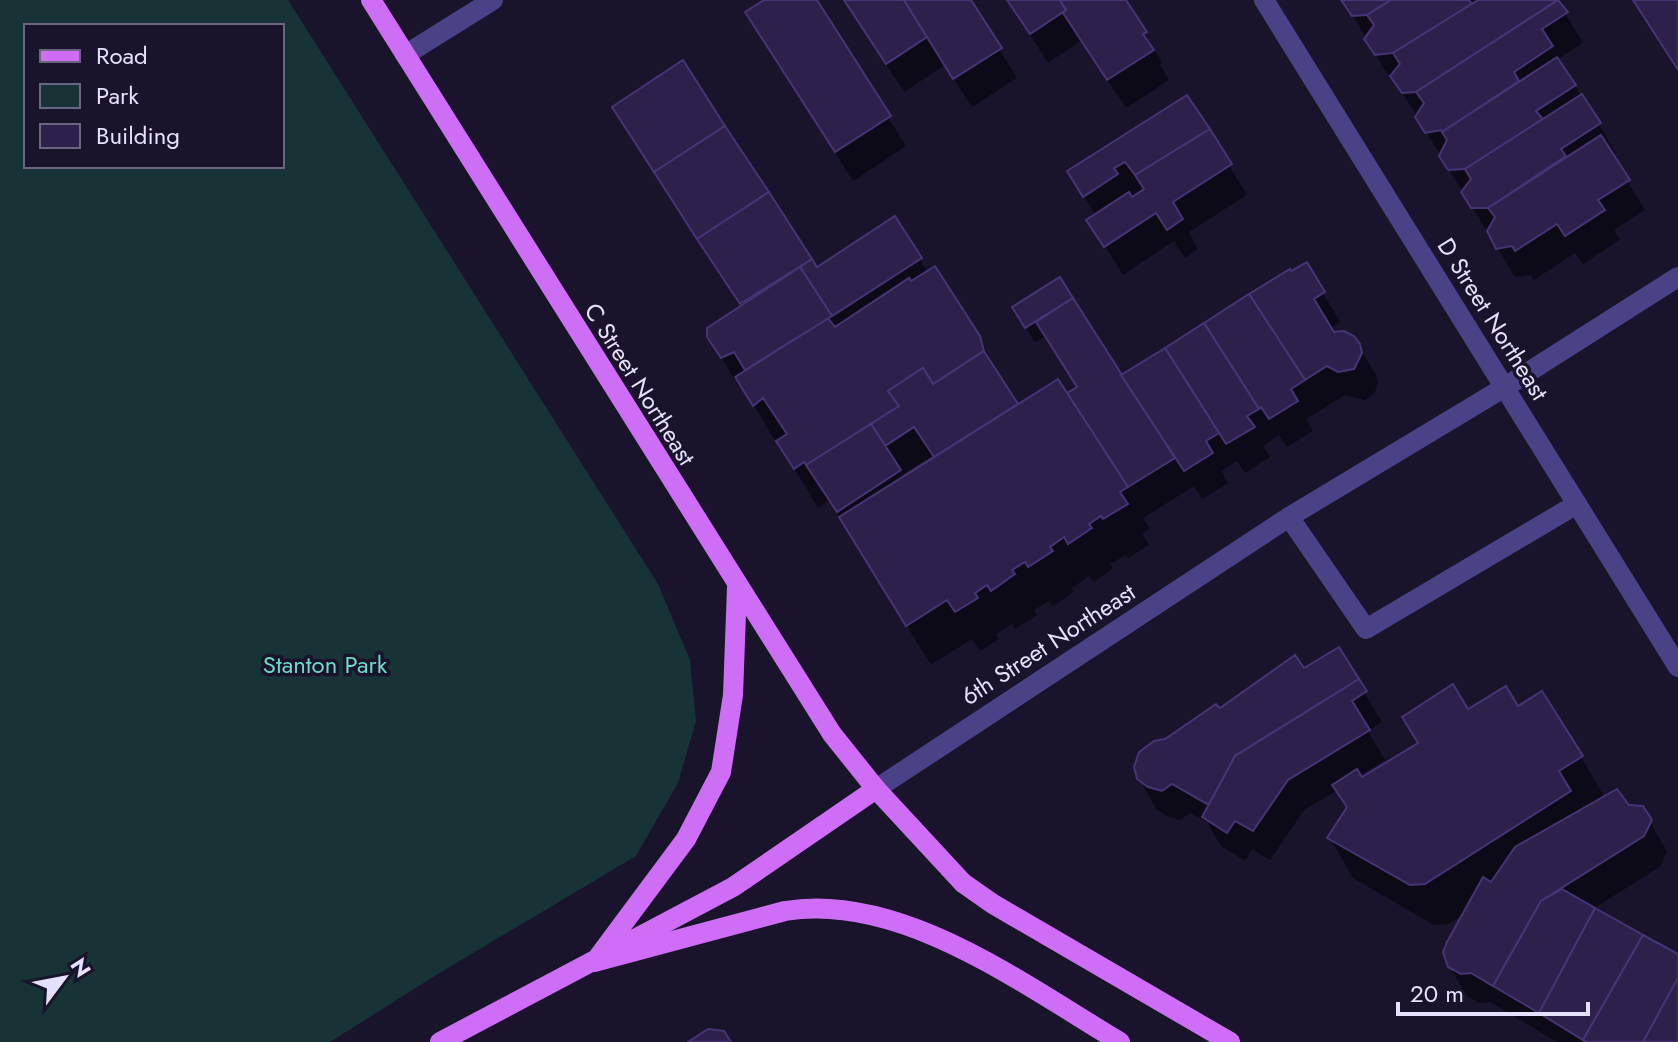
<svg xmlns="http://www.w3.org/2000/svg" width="1678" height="1042" font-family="Jost,sans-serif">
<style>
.park{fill:#173335;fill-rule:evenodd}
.shadow{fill:#0007;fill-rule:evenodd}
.building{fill:#2d214b;stroke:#463475;stroke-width:2}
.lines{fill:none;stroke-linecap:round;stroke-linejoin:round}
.service{stroke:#4a4287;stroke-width:20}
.minor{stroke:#4a4287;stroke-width:20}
.tertiary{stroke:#4a4287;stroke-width:20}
.primary{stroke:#ce6ef6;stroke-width:20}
.labels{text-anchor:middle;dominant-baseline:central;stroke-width:7;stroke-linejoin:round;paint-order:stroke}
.street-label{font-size:24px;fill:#e5e0fd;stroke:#19132b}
.park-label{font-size:24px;fill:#6edac8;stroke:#19132b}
</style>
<rect width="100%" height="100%" fill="#19132b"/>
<path class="park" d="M0,0H288L658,584L690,660L696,721L678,783L636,856L438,974L330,1042H0ZM26,26H282V166H26Z"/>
<g class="shadow">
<path d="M767,0H814L906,146L853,181L747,13Z"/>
<path d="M844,0H969L1017,78L972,107L945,65L904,92Z"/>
<path d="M1008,0H1124L1162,62L1160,64L1169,80L1126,108L1081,41L1048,63Z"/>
<path d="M1344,0H1557L1583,43L1558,59L1599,124L1616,154L1612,156L1645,210L1614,230L1620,240L1583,264L1575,253L1534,280L1531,275L1515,277L1397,84L1384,69Z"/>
<path d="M682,63L816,270L895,219L928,273L979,337L1017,407L1066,396L1078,388L1046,336L1035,342L1014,308L1059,280L1120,378L1289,271L1323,293L1340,322L1330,329L1333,334L1358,345L1376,375L1378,384L1374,394L1365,400L1345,395L1306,419L1313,431L1287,447L1279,435L1263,446L1270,457L1245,473L1237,461L1221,471L1228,483L1202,499L1194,486L1143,518L1150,529L1142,533L1149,545L1128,558L1126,555L1110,564L1113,569L1093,582L1089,576L1072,588L1074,592L1053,606L1049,601L1034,610L1037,615L1015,629L1012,624L996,634L999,639L980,651L972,639L931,665L831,504L828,501L818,508L779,443L777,444L742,385L739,387L709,336L741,306L631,137ZM933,455L935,459L905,478L902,475Z"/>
<path d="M1187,97L1247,195L1189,232L1198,249L1185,258L1174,241L1123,275L1089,220L1096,216L1069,172Z"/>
<path d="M1338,650L1382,722L1368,731L1385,760L1359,776L1362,780L1468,712L1518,709L1581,757L1605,798L1628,807L1642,808L1667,851L1661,866L1593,909L1678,957V1042H1557L1490,1002L1479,1003L1467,996L1449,966L1467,912L1449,924L1434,925L1353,878L1330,838L1348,808L1338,790L1304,810L1270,860L1252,849L1245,861L1221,846L1207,822L1190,813L1180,820L1167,816L1156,809L1139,778L1166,741L1220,710L1303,670Z"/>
</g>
<g class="building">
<path d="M764,0H817L891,116L835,152L745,12Z"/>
<path d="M844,0H904L927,37L886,64Z"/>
<path d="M904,0H971L1002,48L953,79Z"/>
<path d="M1007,0H1060L1066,10L1030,34Z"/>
<path d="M1060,0H1126L1147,32L1143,34L1154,50L1107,80L1063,13L1066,10Z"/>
<path d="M1341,0H1391L1367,15L1352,16Z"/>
<path d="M1391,0H1469L1472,4L1393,53L1375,55L1364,39L1374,25L1367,15Z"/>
<path d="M1478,0H1558L1416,92L1402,93L1390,76L1400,64L1393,53Z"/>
<path d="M1558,0L1568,12L1542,29L1553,46L1514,72L1519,81L1442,132L1441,130L1425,133L1415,117L1424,103L1416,92Z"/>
<path d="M1633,0H1678V70Z"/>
<path d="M1557,57L1576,85L1536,111L1543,119L1465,169L1448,170L1439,156L1447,140L1442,132Z"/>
<path d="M683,60L725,126L654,172L612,107Z"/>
<path d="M1582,94L1601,123L1561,149L1566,156L1488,208H1471L1461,192L1471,179L1465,169Z"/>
<path d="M1187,95L1210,129L1135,175L1125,162L1114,168L1118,174L1083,197L1067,171Z"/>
<path d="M725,126L769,192L697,239L654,172Z"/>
<path d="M1210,129L1232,164L1173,202L1183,219L1167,230L1156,213L1104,247L1086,220L1129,192L1132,197L1144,189L1135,175Z"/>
<path d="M1601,135L1630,180L1598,200L1605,210L1565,236L1557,224L1515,251L1512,246L1496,249L1487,231L1495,217L1488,208Z"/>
<path d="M769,192L812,259L740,304L697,239Z"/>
<path d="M895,216L922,258L832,316L800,267L812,259L817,267Z"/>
<path d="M1307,262L1325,292L1314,299L1334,332L1344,331L1354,336L1360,344L1362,353L1354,369L1338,372L1327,366L1305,380L1249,294L1290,269L1291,271Z"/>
<path d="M935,266L980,336L984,351L933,384L923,368L888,391L899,406L806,465L804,462L794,469L776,441L787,434L763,398L753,406L735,377L828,318L835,327L909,278L911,281Z"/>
<path d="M800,267L832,316L745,370L734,352L721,358L707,337V328Z"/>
<path d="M1060,277L1073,298L1025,328L1012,307Z"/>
<path d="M1249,294L1305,380L1291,389L1298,401L1269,419L1261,407L1259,409L1204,323Z"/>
<path d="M1073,298L1175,458L1128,487L1067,393L1077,387L1036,322Z"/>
<path d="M1204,323L1259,409L1247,416L1255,427L1226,444L1165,348Z"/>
<path d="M1165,348L1219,433L1206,441L1213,453L1184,471L1121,375Z"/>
<path d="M984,351L1018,404L934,457L914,427L885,446L871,424L899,406L888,391L923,368L933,384Z"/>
<path d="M1058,379L1128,487L1120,492L1128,504L1103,519L1101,516L1089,524L1092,528L1068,544L1064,537L1050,547L1053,551L1028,567L1025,562L1012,570L1015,574L991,591L987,585L975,593L978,598L955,612L947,600L906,626L839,517Z"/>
<path d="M871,424L901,470L837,512L806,465Z"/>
<path d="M1339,647L1359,679L1235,756L1209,805L1172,784L1162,791L1148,787L1137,779L1134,767L1139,752L1154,741L1165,739L1216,704L1220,708L1295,655L1304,668Z"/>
<path d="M1359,679L1367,691L1352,701L1370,730L1288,780L1253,831L1235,821L1227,833L1202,817L1235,756Z"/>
<path d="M1453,684L1468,709L1506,686L1518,706L1542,691L1583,756L1559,771L1571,791L1425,884L1410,885L1327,838L1347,807L1332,785L1357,769L1362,777L1418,743L1402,717Z"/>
<path d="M1617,789L1629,805L1643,806L1652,820L1644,836L1541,901L1493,986L1471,973L1461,974L1448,967L1443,952L1447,942L1483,877L1491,882L1515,847Z"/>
<path d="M1562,889L1595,908L1539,1013L1493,986L1541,901Z"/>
<path d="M1595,908L1643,935L1583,1040L1539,1013Z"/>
<path d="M1643,935L1678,954V978L1643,1042H1587L1583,1040Z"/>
<path d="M1678,978V1042H1643Z"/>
<path d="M708,1029L724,1031L731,1042H688Z"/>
</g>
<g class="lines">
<path class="service" d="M1289,517L1366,629L1577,504"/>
<g class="minor">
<path d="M1264,0L1678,667"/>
<path d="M405,55L493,0"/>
</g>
<path class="tertiary" d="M876,789L1289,517L1505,387L1678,277"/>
<g class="primary">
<path d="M371,0L832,734L876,789L963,883L993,904L1230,1042"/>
<path d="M599,956L686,839L721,772L733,695L737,587"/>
<path d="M594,962L785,911C901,892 1024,985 1120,1042"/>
<path d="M440,1042L733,887L876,789"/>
</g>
</g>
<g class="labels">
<g class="street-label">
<text transform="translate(1493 319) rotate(58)">D Street Northeast</text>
<text transform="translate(640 384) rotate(58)">C Street Northeast</text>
<text transform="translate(1048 644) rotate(-33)">6th Street Northeast</text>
</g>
<g class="park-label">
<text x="325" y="664">Stanton Park</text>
</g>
</g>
<rect x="24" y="24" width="260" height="144" fill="#19132b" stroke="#6b657f" stroke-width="2"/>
<rect x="40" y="50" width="40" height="12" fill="#ce6ef6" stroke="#6b657f" stroke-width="2"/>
<text x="96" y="64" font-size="24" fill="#e5e0fd">Road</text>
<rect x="40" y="84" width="40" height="24" fill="#173335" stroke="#6b657f" stroke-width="2"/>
<text x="96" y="104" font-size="24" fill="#e5e0fd">Park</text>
<rect x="40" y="124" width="40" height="24" fill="#2d214b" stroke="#6b657f" stroke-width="2"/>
<text x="96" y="144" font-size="24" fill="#e5e0fd">Building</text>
<g transform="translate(64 978) rotate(58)" stroke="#19132b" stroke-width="6" paint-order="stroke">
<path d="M0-6L14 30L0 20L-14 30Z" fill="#e5e0fd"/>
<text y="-12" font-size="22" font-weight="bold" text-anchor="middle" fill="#e5e0fd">N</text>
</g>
<path d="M1398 1002v12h190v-12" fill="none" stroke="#e5e0fd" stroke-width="4"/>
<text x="1410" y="1002" font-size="24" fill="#e5e0fd" stroke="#19132b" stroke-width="6" paint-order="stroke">20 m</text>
</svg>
